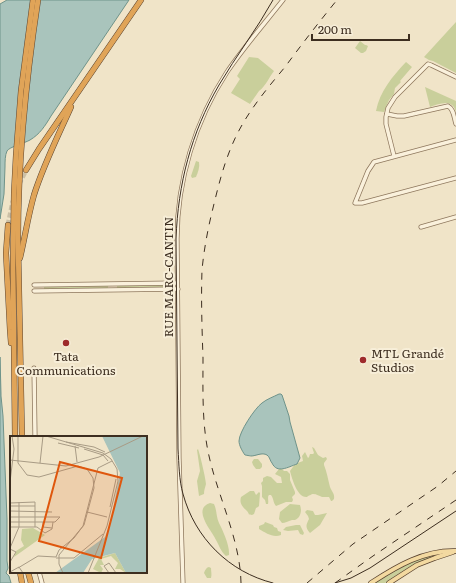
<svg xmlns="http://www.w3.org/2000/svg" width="456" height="583" font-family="Literata,serif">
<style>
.green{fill:#c9cf9b}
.water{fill:#a9c4bc;stroke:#6f938a}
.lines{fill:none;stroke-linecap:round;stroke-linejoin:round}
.highway-tunnel{stroke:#ccc0a6;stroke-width:5;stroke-dasharray:5 2.5;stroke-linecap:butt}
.minor-casing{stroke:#8d765c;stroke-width:5}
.major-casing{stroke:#5b4430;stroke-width:5.5}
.highway-casing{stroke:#5b4430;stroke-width:6}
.minor{stroke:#faf1dc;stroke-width:3.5}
.major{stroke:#f3d9a0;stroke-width:4}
.highway{stroke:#e0a458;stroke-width:5}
.tram{stroke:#3d2e20;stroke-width:1}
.rail{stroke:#3d2e20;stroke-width:1;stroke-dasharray:7 7;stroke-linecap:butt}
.poi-dot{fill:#9e2a2b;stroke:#f7eed8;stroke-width:1.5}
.labels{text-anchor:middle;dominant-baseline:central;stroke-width:4;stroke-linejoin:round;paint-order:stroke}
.street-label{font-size:12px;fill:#3d2e20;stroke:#f7eed8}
.poi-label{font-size:12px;fill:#3d2e20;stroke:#f7eed8;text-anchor:start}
.inset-road{fill:none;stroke:#a89b85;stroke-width:1}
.view{fill:#df570d;fill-opacity:0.15;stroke:#df570d;stroke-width:2}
.inset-edge{fill:none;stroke:#3d2e20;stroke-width:2}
</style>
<rect width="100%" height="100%" fill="#f0e4c8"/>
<g class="green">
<path d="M456,22V73L433,61L429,60L424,57Z"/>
<path d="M360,41L365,45H366L368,46L366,51L363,53H361L355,48Z"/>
<path d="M249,57L258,58L274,71C269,77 266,86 259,91L250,104L231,93L240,79L237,76Z"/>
<path d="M406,62L412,67L400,81L401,82L395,88L394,94L389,100L384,112L376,111C380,91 392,77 406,62Z"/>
<path d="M425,87L456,101V112C452,98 440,104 430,107Z"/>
<path d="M196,161L199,162C200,167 198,172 196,177L192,178L191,176Z"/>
<path d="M169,285V287L117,288V286Z"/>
<path d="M108,286V288L44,289V287Z"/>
<path d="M312,447L314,448L318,455L323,458L326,457L327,459L324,463V465C327,472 328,480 330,487C332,492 335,494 334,499L332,501H331L329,497C327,497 324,497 322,497C319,496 317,494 313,494C312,494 308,496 307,497C297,498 292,478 290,471L295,464L303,461L302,456L305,452L308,458L309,457L310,454H313L314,453Z"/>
<path d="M198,449C200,454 206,480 206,484C205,488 204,490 204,494L199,496L197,481L200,471L197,450Z"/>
<path d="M254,459H258L262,464V467L260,469H256L253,465L252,462Z"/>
<path d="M279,469H282L284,471H287L290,474V480L295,492V494L292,497L293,500L292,502H286L276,506C273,503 274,499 271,495H269C267,497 269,501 268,504H266L265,500L262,497V486L261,483L263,481V478L267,476L271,477L277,483H282L281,477L275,474Z"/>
<path d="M250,491H254L256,495L259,492L260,493L259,506L258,507L256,508L254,514L252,515C246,513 251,516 247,511C243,507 239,504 241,497Z"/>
<path d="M210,503L214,504C217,510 216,517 219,523C223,531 230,546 229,555L226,556C221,552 219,545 216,540C211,530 192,509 210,503Z"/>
<path d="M290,504L300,505C302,510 301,518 295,520C294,520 293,520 292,520C288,521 285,523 282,523L279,519L280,512Z"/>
<path d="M307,510L313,511L315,515H318L327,513L320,525L310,533C305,527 306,525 309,519L308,516L305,512Z"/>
<path d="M265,522L273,525L274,527L277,528L278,531L281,532V535C273,538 266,533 259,529V526L264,524Z"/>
<path d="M296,525H300L304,533L303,535L300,534L298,530L288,531L283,530L286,527Z"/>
<path d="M444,553L429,558L413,565L385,583H374C395,569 418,556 444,553Z"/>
<path d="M209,567L211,568C211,571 212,575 211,578H207L204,573C205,570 207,567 209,567Z"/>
</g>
<g class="water">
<path d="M7,0H129L51,116C45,126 40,134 30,140C25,143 9,147 7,151C5,155 5,162 5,167L4,194L0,219V4Z"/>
<path d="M0,357L1,394V396L3,416L7,519V561L8,568L6,573L9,576L11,583H0Z"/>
<path d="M279,394H281L282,395L289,416L290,422L300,458L297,464C288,467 277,474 272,463C270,461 270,457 267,455C262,452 256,456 251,456C251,456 245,455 245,455C242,451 239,445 239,441C239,432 255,408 262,403C267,399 273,397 279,394Z"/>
</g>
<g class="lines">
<g class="highway-tunnel">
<path d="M19,184L26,170"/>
<path d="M8,225L13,201"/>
</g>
<g class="minor-casing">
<g id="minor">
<path d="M387,114L397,116H404L448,106C454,109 454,118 456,124"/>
<path d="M456,140L374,162L368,171L355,203H362L456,178"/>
<path d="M394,156L386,124V117L388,108L395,97L428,64L431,65L456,77"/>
<path d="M421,227L456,217"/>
<path d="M34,285L177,283"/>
<path d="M34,291L178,289"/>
<path d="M34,368L35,437"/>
<path d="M39,572L42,583"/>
<path d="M183,583L179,458L177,239C177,181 195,121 227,72C244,47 264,24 283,0"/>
</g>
</g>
<g class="major-casing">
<g id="major">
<path d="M371,583C397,566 424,550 456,551"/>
<path d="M389,583L417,565L435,558L453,552"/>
</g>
</g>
<g class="highway-casing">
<g id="highway">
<path d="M26,170L39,149L141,0"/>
<path d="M8,225L6,253L10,330L11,343"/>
<path d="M20,258C25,237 28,216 34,195C43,166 58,136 71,107"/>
<path d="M15,437L13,268L14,193L16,155L21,91L33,0"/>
<path d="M22,437L18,240C18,160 26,79 38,0"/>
<path d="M20,572L22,583"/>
<path d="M28,572L31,583"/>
</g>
</g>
<use href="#minor" class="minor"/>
<use href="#major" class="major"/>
<use href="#highway" class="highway"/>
<g class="tram">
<path d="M273,583C229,572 195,538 183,494C179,480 179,464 178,449L176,239C178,184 191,133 219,85C236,56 257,29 273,0"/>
<path d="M335,583L351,578L370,568L456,511"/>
</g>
<g class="rail">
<path d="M241,583C240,536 215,492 207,446C202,417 203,387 203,358C202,329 201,299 202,270C204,249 208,228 213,208C220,179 227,151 242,125C254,104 270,85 285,67C302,44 319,22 337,0"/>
<path d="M307,583L353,544L438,486L456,471"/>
<path d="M335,583L373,556L456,500"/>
</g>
</g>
<g class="poi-dot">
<circle cx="66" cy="343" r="4"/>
<circle cx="363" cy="360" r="4"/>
</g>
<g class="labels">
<g class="street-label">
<text transform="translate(168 277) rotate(-90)">RUE MARC-CANTIN</text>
</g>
<g class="poi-label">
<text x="371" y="353">MTL Grandé<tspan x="371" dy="14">Studios</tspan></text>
<text x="66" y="356" text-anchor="middle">Tata<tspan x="66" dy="14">Communications</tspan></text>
</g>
</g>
<g transform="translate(10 436)">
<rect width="137" height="137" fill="#f0e4c8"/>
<path d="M23,92L35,99L4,121L6,115L14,110L11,104L12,93ZM105,117L116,137L110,133H105L108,127L101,120L91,123L94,129H90L93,133L91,137L83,133L89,122Z" fill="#c9cf9b"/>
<path d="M92,0H137V137H116L105,117L82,123L73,137H45L95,101L100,89L110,37Z" fill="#a9c4bc"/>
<path class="inset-road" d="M8,0V27L17,39L29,41L68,30L77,33L83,42L84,52L74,89L49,119V128L53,137M36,0L93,17L101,23L107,33L108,45L97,90L78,137M56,6L84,11M48,7L69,12M65,10L67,26M84,11L95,16M74,13L93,19L98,25M0,24L56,30L89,21L133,0M30,27L33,0M0,46L4,13L2,0M0,67L25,66V91M0,70H25M100,71L106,43M0,75L42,76M77,76L97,81M0,81H50M0,86H45L50,81M33,86V91L42,92M0,91H27L35,97L42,93L43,86M0,112L9,91V66M0,113L6,116L0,126M46,121L49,114L64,102L73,90L88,32L102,25M46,122H64L93,98M8,132L28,120L46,121M0,136L9,131L13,137M99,137L94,130L99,127L106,137"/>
<path class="view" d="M50,26L112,42L91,122L29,105Z"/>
<rect width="137" height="137" class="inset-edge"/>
</g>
<path d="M312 34v6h97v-6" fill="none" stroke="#3d2e20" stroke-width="2"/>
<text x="318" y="34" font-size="12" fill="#3d2e20" stroke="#f7eed8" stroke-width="3" paint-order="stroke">200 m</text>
</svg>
